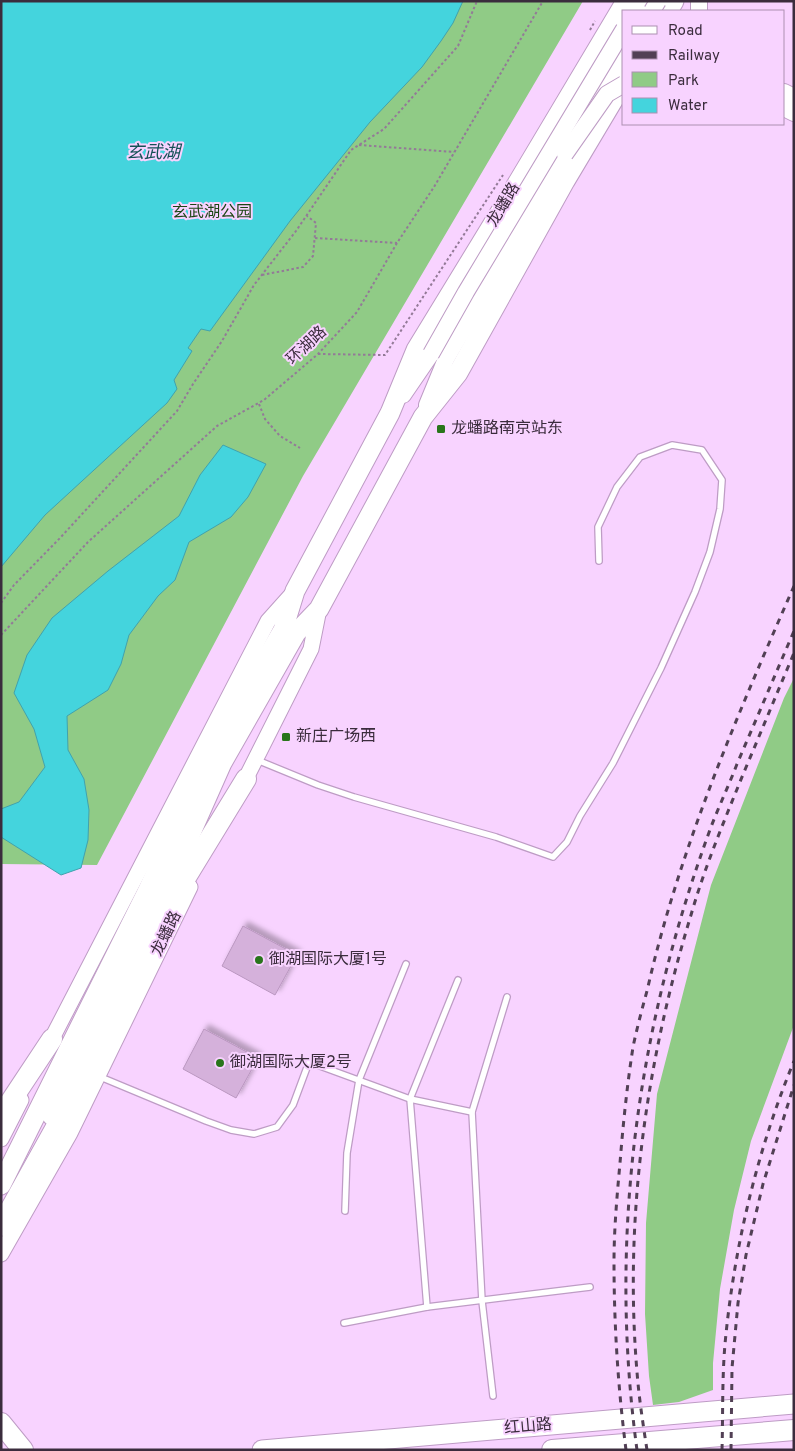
<svg xmlns="http://www.w3.org/2000/svg" width="795" height="1451" font-family="Overpass,'Noto Sans SC',sans-serif">
<style>
.green{fill:#90cb86}
.water{fill:#44d4dd;stroke:#41a2ad}
.building{fill:#d5b1db;stroke:#ba97c0;filter:url(#shadow)}
.lines{fill:none;stroke-linecap:round;stroke-linejoin:round}
.service-casing{stroke:#be9cc5;stroke-width:8}
.tertiary-casing{stroke:#be9cc5;stroke-width:17}
.secondary-casing{stroke:#be9cc5;stroke-width:18}
.primary-casing{stroke:#be9cc5;stroke-width:21}
.trunk-casing{stroke:#be9cc5;stroke-width:22}
.path{stroke:#937a97;stroke-width:2;stroke-dasharray:2.5 2.5;stroke-linecap:butt}
.service{stroke:#fff;stroke-width:5.5}
.tertiary{stroke:#fff;stroke-width:15}
.secondary{stroke:#fff;stroke-width:16}
.primary{stroke:#fff;stroke-width:19}
.trunk{stroke:#fff;stroke-width:20}
.rail{stroke:#524055;stroke-width:3;stroke-dasharray:6 6;stroke-linecap:butt}
.secondary-bridge-casing{stroke:#be9cc5;stroke-width:18;stroke-linecap:butt}
.secondary-bridge{stroke:#fff;stroke-width:16}
.poi-dot{fill:#29751b;stroke:#f8d3ff;stroke-width:2}
.labels{text-anchor:middle;dominant-baseline:central;stroke-width:4;stroke-linejoin:round;paint-order:stroke}
.street-label{font-size:16px;fill:#3b2c3d;stroke:#f8d3ff}
.park-label{font-size:16px;fill:#1b4514;stroke:#f8d3ff}
.poi-label{font-size:16px;fill:#3b2c3d;stroke:#f8d3ff;text-anchor:start}
.water-label{font-size:18px;font-style:italic;fill:#145155;stroke:#f8d3ff}
</style>
<defs>
<filter id="shadow"><feDropShadow dx="4.5" dy="-4.5" stdDeviation="2.5" flood-color="#0004"/></filter>
</defs>
<rect width="100%" height="100%" fill="#f8d3ff"/>
<g class="green">
<path d="M1,1H583L303,476L97,865L1,864Z"/>
<path d="M794,678V1025L751,1141L734,1210L720,1289L713,1363V1390L679,1402L653,1405L649,1376L645,1314L646,1223L657,1094L711,885L784,698Z"/>
</g>
<g class="water">
<path d="M1,1H463L453,23L441,41L422,67L370,122L290,221L210,331L201,329L188,348L192,351L174,380L177,389L167,403L45,515L1,567Z"/>
<path d="M223,445L266,464L248,497L231,517L189,542L175,580L158,596L129,635L121,664L108,690L67,716L68,750L84,779L89,810L88,840L81,868L61,875L1,837V809L19,802L45,767L34,729L14,693L27,655L52,618L108,571L179,516L200,475Z"/>
</g>
<g class="building">
<path d="M243,926L297,955L275,995L222,966Z"/>
<path d="M204,1029L258,1058L236,1098L183,1069Z"/>
</g>
<g class="lines">
<g class="service-casing">
<g id="service">
<path d="M257,760L318,785L354,797L496,837L553,857L567,842L580,816L613,763L661,668L695,592L710,552L720,509L722,480L702,450L672,445L640,457L617,487L598,527L599,561"/>
<path d="M98,1076L206,1121L231,1130L254,1134L277,1127L293,1105L309,1062L410,1099L472,1112"/>
<path d="M345,1211L347,1153L359,1080L406,964"/>
<path d="M427,1307L410,1099L458,980"/>
<path d="M344,1323L427,1307L590,1287"/>
<path d="M493,1396L482,1301L472,1112L507,997"/>
</g>
</g>
<g class="tertiary-casing">
<g id="tertiary">
<path d="M241,788L311,649L319,609"/>
<path d="M47,1048L268,621L294,592"/>
<path d="M1,1139L21,1100"/>
<path d="M1,1254L70,1133L190,887"/>
</g>
</g>
<g class="secondary-casing">
<g id="secondary">
<path d="M635,11L641,1"/>
<path d="M699,11V1"/>
<path d="M784,92L794,97"/>
<path d="M596,102L624,57"/>
<path d="M784,108L794,113"/>
<path d="M403,395L431,354"/>
<path d="M427,405L446,359L572,142"/>
</g>
</g>
<g class="primary-casing">
<g id="primary">
<path d="M668,11L674,1"/>
<path d="M52,1116L183,851L222,763L296,633L319,609L423,417L458,373L565,181L624,82"/>
<path d="M1,1185L148,890L210,756L283,630L295,591L390,413L416,350L496,219L626,1"/>
<path d="M262,1450L794,1404"/>
</g>
</g>
<g class="trunk-casing">
<g id="trunk">
<path d="M1,1116L52,1039"/>
<path d="M1,1226L91,1064L166,910L246,779"/>
<path d="M1,1423L23,1450"/>
<path d="M552,1450L794,1430"/>
</g>
</g>
<g class="path">
<path d="M590,30L595,21"/>
<path d="M359,145L454,152"/>
<path d="M315,238L397,243"/>
<path d="M262,275L303,267L313,256L316,223L307,216"/>
<path d="M318,354L385,355L503,175"/>
<path d="M259,404L265,419L280,436L300,448"/>
<path d="M1,603L14,585L60,538L177,411L193,384L222,341L254,285L296,231L351,150L384,129L458,46L477,1"/>
<path d="M1,635L88,542L217,426L264,400L318,354L357,312L397,243L434,187L543,1"/>
</g>
<use href="#service" class="service"/>
<use href="#tertiary" class="tertiary"/>
<use href="#secondary" class="secondary"/>
<use href="#primary" class="primary"/>
<use href="#trunk" class="trunk"/>
<g class="rail">
<path d="M626,1450C618,1387 614,1325 614,1262C614,1229 617,1196 620,1163C623,1125 627,1086 633,1047C637,1028 642,1009 647,991C679,850 736,718 794,586"/>
<path d="M637,1450C608,1237 637,1028 711,827C719,806 729,785 737,764C756,720 775,675 794,631"/>
<path d="M647,1450C643,1424 639,1398 637,1372C624,1218 646,1062 691,915C705,866 725,819 744,772C761,732 777,693 794,653"/>
<path d="M722,1450C723,1415 722,1379 725,1344C734,1247 757,1151 794,1061"/>
<path d="M731,1450L732,1368L738,1303L746,1255L763,1184L794,1085"/>
</g>
<g class="secondary-bridge-casing">
<g id="secondary-bridge">
<path d="M652,11L658,1"/>
<path d="M565,154L607,94L624,84"/>
<path d="M431,354L466,292L624,29"/>
</g>
</g>
<use href="#secondary-bridge" class="secondary-bridge"/>
</g>
<g class="poi-dot">
<rect x="436" y="424" width="10" height="10" rx="2.5"/>
<rect x="281" y="732" width="10" height="10" rx="2.5"/>
<circle cx="259" cy="960" r="5"/>
<circle cx="220" cy="1063" r="5"/>
</g>
<g class="labels">
<g class="street-label">
<text transform="translate(504 205) rotate(-59)">龙蟠路</text>
<text transform="translate(307 346) rotate(-43)">环湖路</text>
<text transform="translate(167 934) rotate(-64)">龙蟠路</text>
<text transform="translate(528 1427) rotate(-5)">红山路</text>
</g>
<g class="park-label">
<text x="212" y="213">玄武湖公园</text>
</g>
<g class="poi-label">
<text x="451" y="429">龙蟠路·南京站东</text>
<text x="296" y="737">新庄广场西</text>
<text x="269" y="960">御湖国际大厦1号</text>
<text x="230" y="1063">御湖国际大厦2号</text>
</g>
<g class="water-label">
<text x="153" y="153">玄武湖</text>
</g>
</g>
<rect width="795" height="1451" fill="none" stroke="#3b2c3d" stroke-width="5"/>
<rect x="622" y="10" width="162" height="115" fill="#f8d3ff" stroke="#ac90b1"/>
<rect x="632" y="26" width="25" height="8" fill="#ffffff" stroke="#ac90b1"/>
<text x="668" y="35" font-size="15" fill="#3b2c3d">Road</text>
<rect x="632" y="51" width="25" height="8" fill="#524055" stroke="#ac90b1"/>
<text x="668" y="60" font-size="15" fill="#3b2c3d">Railway</text>
<rect x="632" y="72" width="25" height="15" fill="#90cb86" stroke="#ac90b1"/>
<text x="668" y="85" font-size="15" fill="#3b2c3d">Park</text>
<rect x="632" y="98" width="25" height="15" fill="#44d4dd" stroke="#ac90b1"/>
<text x="668" y="110" font-size="15" fill="#3b2c3d">Water</text>
</svg>
